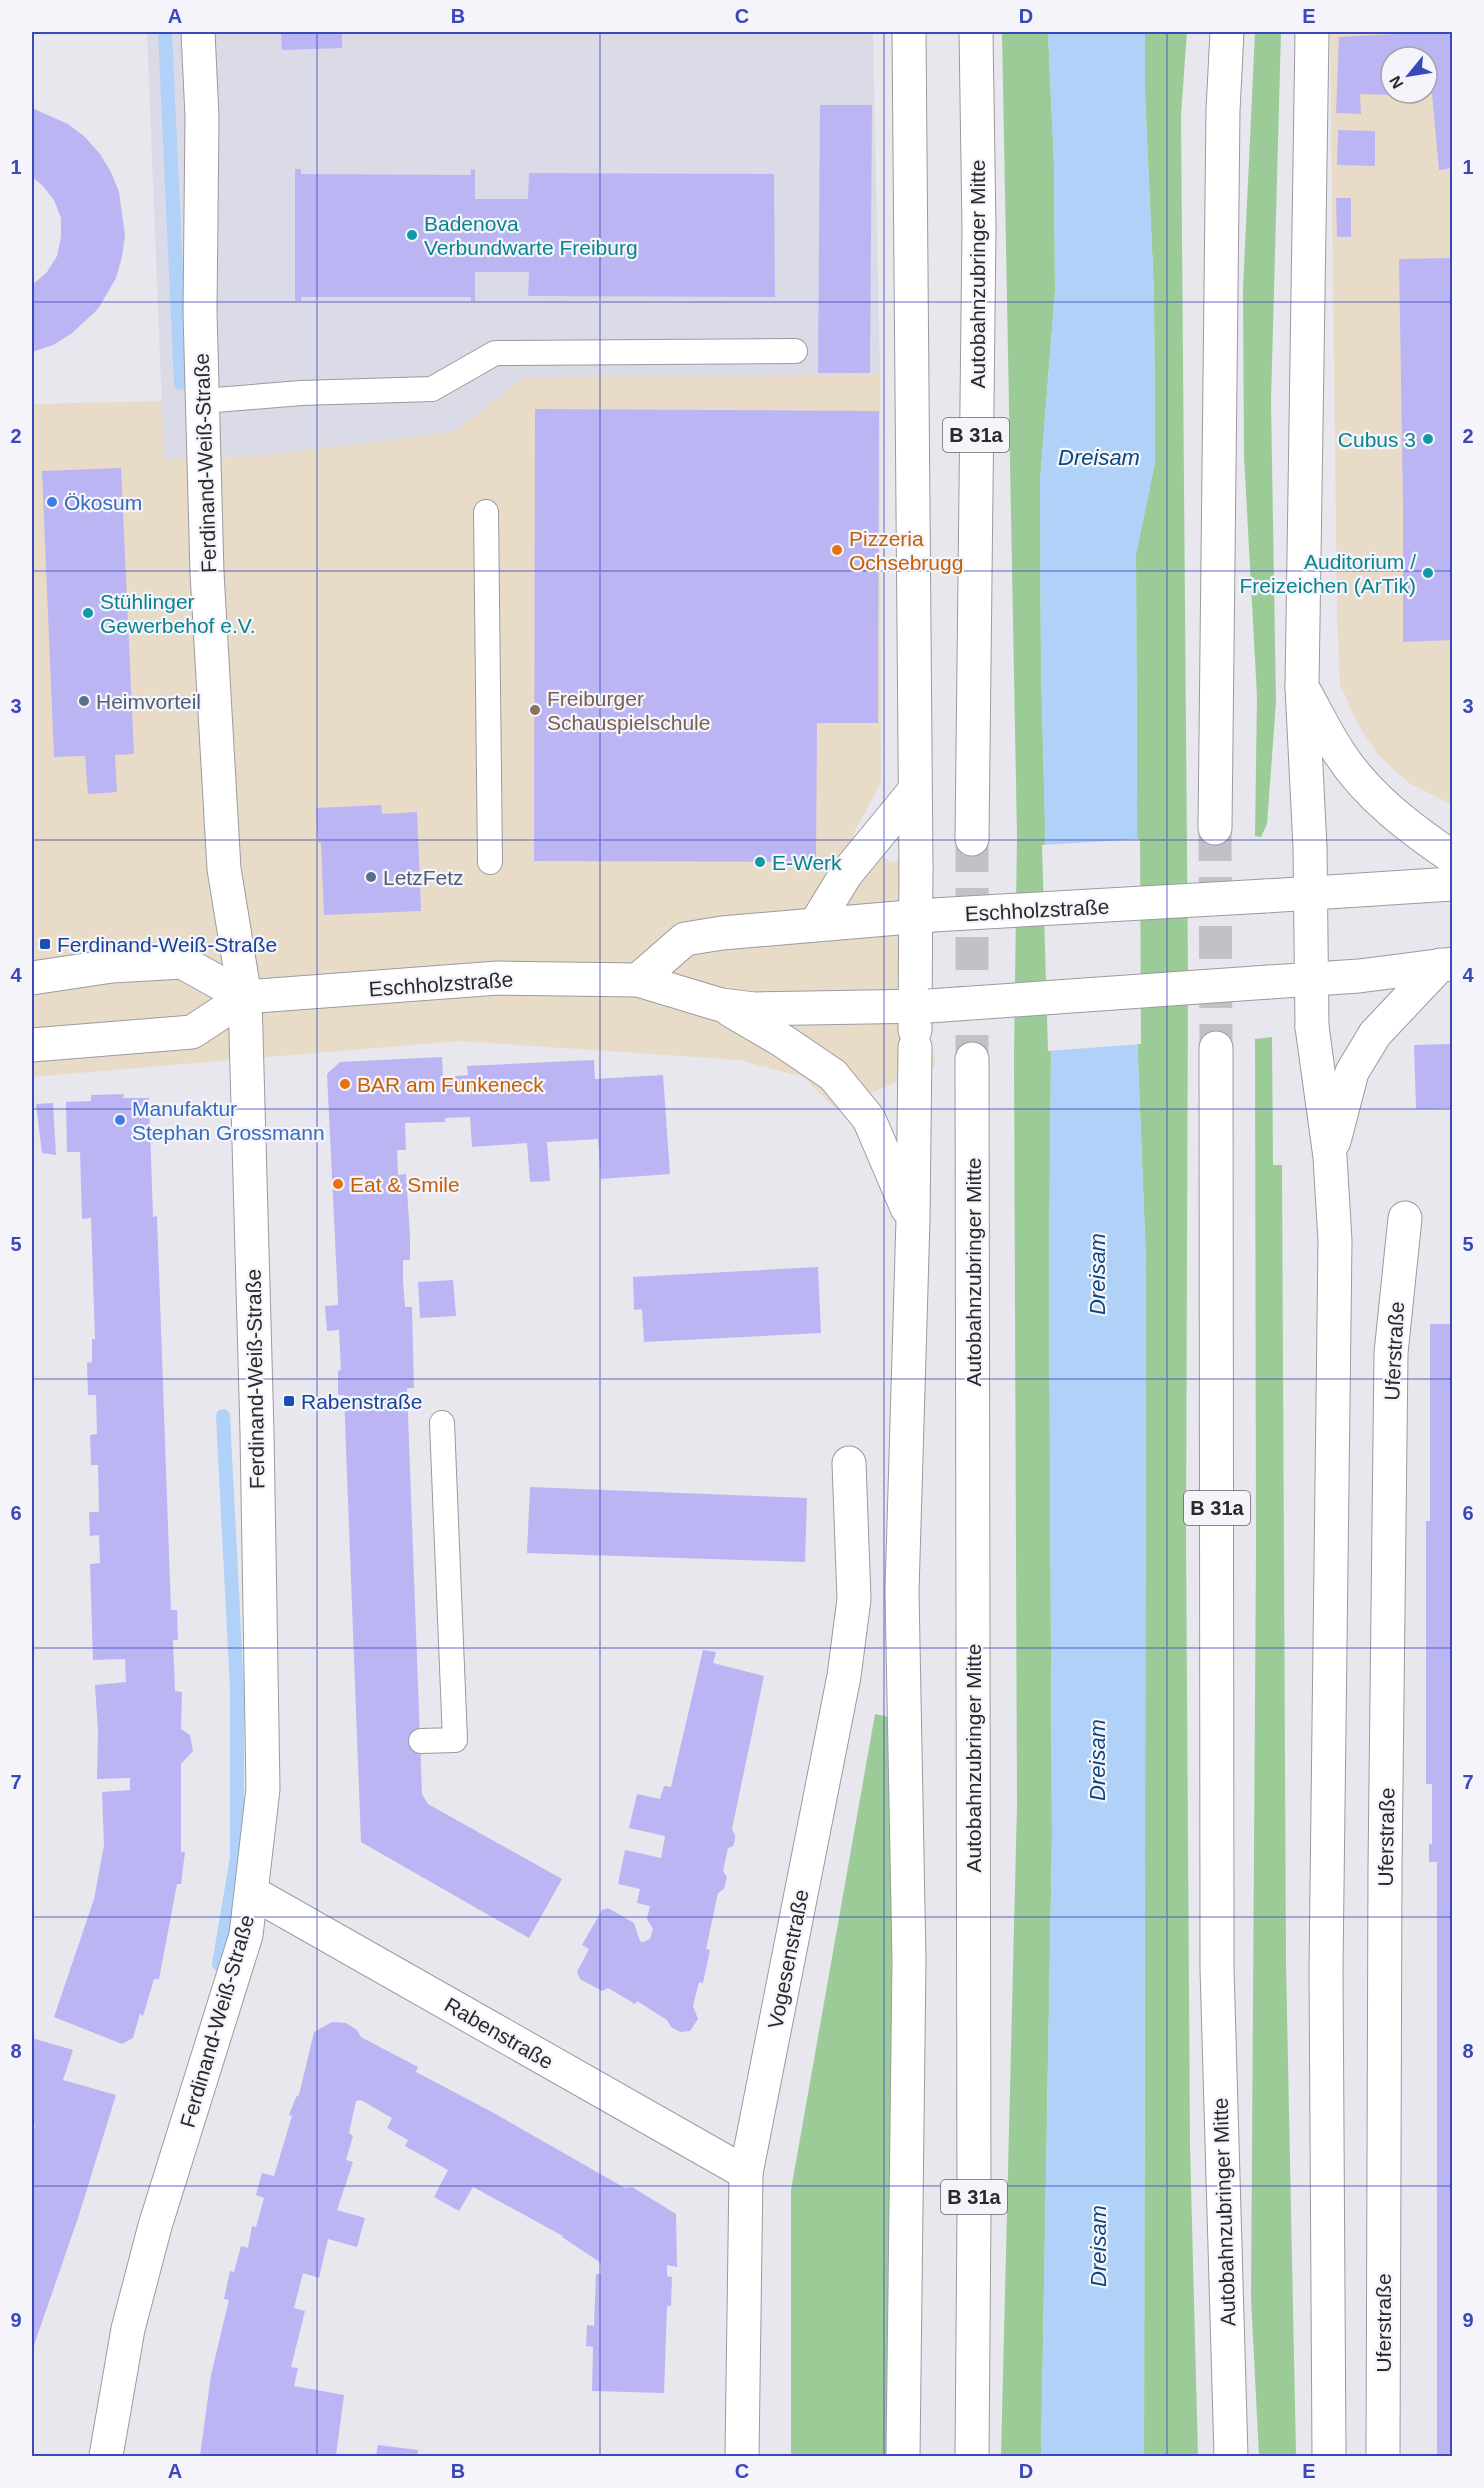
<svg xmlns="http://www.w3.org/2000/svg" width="1484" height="2488" font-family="Arial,sans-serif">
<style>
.commercial{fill:#e8dcc8;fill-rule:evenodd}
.built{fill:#dbdae7}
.green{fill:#9bcc97}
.water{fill:#b0d2f9}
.pier{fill:#e7e7ed}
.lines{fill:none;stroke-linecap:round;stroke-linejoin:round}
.stream{stroke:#b0d2f9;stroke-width:14}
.building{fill:#bcb5f4}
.highway-tunnel{stroke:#c1c1c6;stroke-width:33;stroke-dasharray:33 16;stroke-linecap:butt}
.lane-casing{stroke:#9b9aa0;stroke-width:26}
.street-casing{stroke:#9b9aa0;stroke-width:35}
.secondary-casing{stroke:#9b9aa0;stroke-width:35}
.highway-casing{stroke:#9b9aa0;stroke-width:35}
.lane{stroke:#fff;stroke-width:24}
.street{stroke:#fff;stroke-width:33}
.secondary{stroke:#fff;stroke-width:33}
.highway{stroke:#fff;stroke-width:33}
.secondary-bridge-casing{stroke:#9b9aa0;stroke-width:35;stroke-linecap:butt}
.secondary-bridge{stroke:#fff;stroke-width:33}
.grid{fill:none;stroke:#3b48bc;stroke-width:1.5;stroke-opacity:0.55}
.culture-dot{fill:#0f9aa8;stroke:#f4f4fa;stroke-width:2}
.shop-dot{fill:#3f7fe0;stroke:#f4f4fa;stroke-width:2}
.food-dot{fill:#e8710a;stroke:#f4f4fa;stroke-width:2}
.service-dot{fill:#5c6f8a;stroke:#f4f4fa;stroke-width:2}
.education-dot{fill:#8d6e63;stroke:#f4f4fa;stroke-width:2}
.transit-dot{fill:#1a4fb4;stroke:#f4f4fa;stroke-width:2}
.labels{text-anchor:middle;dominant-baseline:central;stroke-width:4.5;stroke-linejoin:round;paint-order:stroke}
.shield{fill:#f4f4fa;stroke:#67676a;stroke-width:1.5}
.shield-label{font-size:20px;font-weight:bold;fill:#2a2a2c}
.culture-label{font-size:21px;fill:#0d838f;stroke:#f4f4fa;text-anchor:start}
.street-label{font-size:21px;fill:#2a2a2c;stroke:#f4f4fa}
.shop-label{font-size:21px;fill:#366cbe;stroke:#f4f4fa;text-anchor:start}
.food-label{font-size:21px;fill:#c56008;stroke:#f4f4fa;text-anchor:start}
.education-label{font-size:21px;fill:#785e54;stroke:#f4f4fa;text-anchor:start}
.service-label{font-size:21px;fill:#4e5e75;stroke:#f4f4fa;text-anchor:start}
.transit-label{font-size:21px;fill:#164399;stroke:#f4f4fa;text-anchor:start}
.water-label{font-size:22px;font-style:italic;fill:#0b467f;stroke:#f4f4fa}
.neatline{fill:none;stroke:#3b48bc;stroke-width:2}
.grid-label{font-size:20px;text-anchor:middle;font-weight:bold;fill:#3b48bc}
</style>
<rect width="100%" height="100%" fill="#e7e7ed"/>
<g class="commercial">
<path d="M1330,32H1452V805L1409,783L1379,756L1359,726L1340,685L1337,616ZM1391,57H1427V93H1391Z"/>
<path d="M818,373L880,374L881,782L853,835L891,862L931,850L929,1055H935V1065L836,1109L803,1077L739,1060L459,1041L32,1077V404L162,401L165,459L266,455L453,432L525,377Z"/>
</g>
<path class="built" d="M147,32H873L880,374L525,377L453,432L266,455L164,459Z"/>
<g class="green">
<path d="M1002,32H1048L1054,164L1055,291L1040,482L1041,667L1051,1054L1049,1269L1052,1838L1041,2456H1001L1017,1805L1014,1055L1017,836Z"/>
<path d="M1145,32H1187L1181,115L1188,975L1186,1537L1190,2145L1198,2456H1144L1146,1263L1138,1059L1136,554L1155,462L1154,294L1145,94Z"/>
<path d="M1255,32H1281L1271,401L1276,702L1267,824L1261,837L1255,836L1257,696L1244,456L1243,289Z"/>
<path d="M1272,1037L1273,1165H1282L1286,1963L1296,2456H1259L1251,2298L1256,1550L1255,1039Z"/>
<path d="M875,1714L894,1718L887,2456H791V2190Z"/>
</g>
<path class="water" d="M1048,32H1145V94L1154,294L1155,463L1136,554L1138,1059L1146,1263L1144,2456H1041L1052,1838L1049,1269L1051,1054L1041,667L1040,482L1055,291L1054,164Z"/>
<path class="pier" d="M1140,839L1141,1044L1048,1051L1042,845Z"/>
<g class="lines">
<g class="stream">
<path d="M165,32L181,383"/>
<path d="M219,1964L237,1858V1689L223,1416"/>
</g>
</g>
<g class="building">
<path d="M281,32H342V48L282,50Z"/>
<path d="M1395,32H1452V168L1439,170L1432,94H1427V57H1391V95L1360,94L1361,114L1336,113L1339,37L1395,34Z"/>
<path d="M820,105H872L870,373H818Z"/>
<path d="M32,108L68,124L85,137L100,154L111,172L119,192L125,235L122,257L116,278L98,309L71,334L53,345L32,352V285L47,272L57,256L61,237V218L54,200L42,185L32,177Z"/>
<path d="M1338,130L1375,131V166L1337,165Z"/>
<path d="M295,169H301V174L471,175V169L475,170V199H528L529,173L774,174L775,297L528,296L529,272H475V301H471V297H301V301H295Z"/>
<path d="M1336,198H1351V237H1337Z"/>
<path d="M1452,258V640L1403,642V507L1399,259Z"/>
<path d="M535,409L879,411L878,723H817L816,862L534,861Z"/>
<path d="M121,468L134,754L115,755L117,792L88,794L85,756L54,757L42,471Z"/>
<path d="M381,805L382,814L417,812L421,911L324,915L321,843L318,842L316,808Z"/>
<path d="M1452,1044V1108L1416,1109L1414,1045Z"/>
<path d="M442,1057L443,1077L468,1075L467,1066L594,1060L595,1079L663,1075L670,1174L601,1179L598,1139L547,1142L550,1181L530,1182L527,1143L472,1147L470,1117L445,1118V1122L405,1123L406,1150H397L398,1175L406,1174L410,1236V1260H403V1282L405,1307H412L414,1388H407L422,1794L428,1804L562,1879L529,1938L361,1842L344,1395H338V1371L341,1370L339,1330L327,1331L325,1306L338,1305V1300L327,1074L340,1062Z"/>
<path d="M124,1094L123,1098H149L153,1217L157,1216L171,1610H177L178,1640H173L175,1691L182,1692L181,1729L190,1735L193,1751L181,1764V1852H185L181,1884H177L159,1979H154L143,2016L140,2014L133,2038L122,2044L54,2017L94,1899L104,1845L102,1792L130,1790V1778L97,1779L98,1732L95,1685L126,1682L125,1659L93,1660L90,1564L100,1563L99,1535L90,1536L89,1512H99L98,1465H91L90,1435L97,1434L96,1395H88L87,1363L92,1362V1339H95L91,1218L82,1219L80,1152H67L66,1102L91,1101V1095Z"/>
<path d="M53,1103L56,1155L42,1153L36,1104Z"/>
<path d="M818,1267L821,1333L644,1342L642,1309L634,1310L633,1277Z"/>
<path d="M453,1280L456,1316L420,1318L418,1282Z"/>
<path d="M1430,1324H1452V2456H1437V1862H1429V1844H1432V1784H1426V1521H1430Z"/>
<path d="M530,1487L807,1498L805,1562L527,1553Z"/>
<path d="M703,1650L716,1652L713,1663L764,1676L732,1829L735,1835V1840L733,1846L728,1848L723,1871L727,1877L724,1889L718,1893L706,1949L710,1950L703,1983L699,1982L693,2006L698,2019L690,2031L680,2032L671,2027L667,2020L637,2001L635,2004L608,1988L602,1991L580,1979L577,1972L589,1949L582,1945L602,1910L608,1908L634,1923L640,1941L643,1942L650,1939L653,1929L647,1919L650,1906L637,1903L640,1889L618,1884L625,1850L661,1858L665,1836L629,1828L637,1794L660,1799L664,1786L671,1787Z"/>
<path d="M332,2022L346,2023L357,2030L361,2037L418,2067L416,2072L492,2112L625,2188L632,2187L676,2214L677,2267L667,2265V2276L672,2277L671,2306H667L664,2393L592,2391L593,2347L586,2346L587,2325L594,2326L596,2274H601V2263L562,2237L563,2236L473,2187L459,2211L434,2197L448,2170L405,2146L408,2140L387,2128L392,2118L361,2100L356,2101L349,2133L353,2136L346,2160L353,2162L337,2210L365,2218L357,2247L328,2239L319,2278L303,2273L294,2308L305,2311L291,2367L298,2368L294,2386L344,2395L336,2456H295L274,2454V2456H200L211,2375L229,2300L224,2299L230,2271L234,2272L241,2246L248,2248L252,2226L256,2227L264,2198L256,2195L262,2173L274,2176L292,2116L289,2115L296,2097L299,2095L314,2032Z"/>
<path d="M32,2038L73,2050L63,2080L116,2095L79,2215L32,2351V2135L35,2125L32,2123Z"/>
<path d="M378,2445L418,2450L417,2456H376Z"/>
</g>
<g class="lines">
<g class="highway-tunnel">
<path d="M1215,828L1216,1048"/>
<path d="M972,839V1059"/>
</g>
<g class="lane-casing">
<g id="lane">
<path d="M203,401L301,393L432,389L495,353L795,351"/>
<path d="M486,512L490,862"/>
<path d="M421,1741L455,1740L442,1423"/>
</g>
</g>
<g class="street-casing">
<g id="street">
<path d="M253,1893L746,2173"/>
<path d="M106,2456L128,2329L155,2226L246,1935L263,1789L257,1432L245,997L224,869L207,573L200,312L202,117L198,32"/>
<path d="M742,2456L746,2173L844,1676L854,1599L849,1463"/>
<path d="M1383,2456L1385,1868L1391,1353L1405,1218"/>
</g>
</g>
<g class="secondary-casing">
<g id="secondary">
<path d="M1302,687L1310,847L1312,1027"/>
<path d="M1306,694C1317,714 1327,735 1340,754C1368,797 1411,829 1452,857"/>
<path d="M1265,896L1452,884"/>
<path d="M815,925L846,874L915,790"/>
<path d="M32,978L112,966L182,962L245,997"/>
<path d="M638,980L685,939L722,933L933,915"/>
<path d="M1269,982L1359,976L1452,964"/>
<path d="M730,1010L783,1041L833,1075"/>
<path d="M915,1030L916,867"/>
<path d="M1375,1034L1440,965"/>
<path d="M32,1045L192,1032L245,997L498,978L638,980L721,1005L754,1009L929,1006"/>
</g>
</g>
<g class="highway-casing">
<g id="highway">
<path d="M909,32L916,867"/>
<path d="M1302,687L1312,32"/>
<path d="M1215,828L1223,110L1227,32"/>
<path d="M972,839L979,228L976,32"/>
<path d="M1312,1027L1330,1157L1335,1241L1326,1969L1329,2456"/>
<path d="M1216,1048L1217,1968L1231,2456"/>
<path d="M972,1059L974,2214L972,2456"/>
<path d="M833,1075L869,1119L907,1208"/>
<path d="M1334,1141L1352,1072L1375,1034"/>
<path d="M903,2456L909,1960L902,1592L913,1220L915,1047"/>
</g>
</g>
<use href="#lane" class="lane"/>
<use href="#street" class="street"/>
<use href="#secondary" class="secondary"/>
<use href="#highway" class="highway"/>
<g class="secondary-bridge-casing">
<g id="secondary-bridge">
<path d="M933,915L1265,896"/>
<path d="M929,1006L1269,982"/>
</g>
</g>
<use href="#secondary-bridge" class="secondary-bridge"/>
</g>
<path class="grid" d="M317,32V2456M600,32V2456M884,32V2456M1167,32V2456M32,302H1452M32,571H1452M32,840H1452M32,1109H1452M32,1379H1452M32,1648H1452M32,1917H1452M32,2186H1452"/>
<g class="culture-dot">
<circle cx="412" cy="235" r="6"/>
<circle cx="1428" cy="439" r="6"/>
<circle cx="1428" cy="573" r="6"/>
<circle cx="88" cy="613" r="6"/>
<circle cx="760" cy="862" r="6"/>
</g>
<g class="shop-dot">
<circle cx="52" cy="502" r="6"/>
<circle cx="120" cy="1120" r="6"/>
</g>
<g class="food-dot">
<circle cx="837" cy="550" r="6"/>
<circle cx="345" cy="1084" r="6"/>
<circle cx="338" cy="1184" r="6"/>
</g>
<g class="service-dot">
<circle cx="84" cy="701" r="6"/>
<circle cx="371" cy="877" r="6"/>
</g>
<circle class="education-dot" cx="535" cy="710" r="6"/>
<g class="transit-dot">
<rect x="39" y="938" width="12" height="12" rx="3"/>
<rect x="283" y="1395" width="12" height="12" rx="3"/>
</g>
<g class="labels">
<g class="shield">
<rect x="943" y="418" width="66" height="34" rx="4.5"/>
<rect x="1184" y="1491" width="66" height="34" rx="4.5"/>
<rect x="941" y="2180" width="66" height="34" rx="4.5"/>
</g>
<g class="shield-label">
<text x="976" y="435">B 31a</text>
<text x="1217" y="1508">B 31a</text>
<text x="974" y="2197">B 31a</text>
</g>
<g class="culture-label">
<text x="424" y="223">Badenova<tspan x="424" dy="24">Verbundwarte Freiburg</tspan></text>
<text x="1416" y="439" text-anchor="end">Cubus 3</text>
<text x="1416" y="561" text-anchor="end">Auditorium /<tspan x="1416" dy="24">Freizeichen (ArTik)</tspan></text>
<text x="100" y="601">Stühlinger<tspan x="100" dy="24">Gewerbehof e.V.</tspan></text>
<text x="772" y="862">E-Werk</text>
</g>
<g class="street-label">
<text transform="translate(977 274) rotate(-90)">Autobahnzubringer Mitte</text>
<text transform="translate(205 463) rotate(-92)">Ferdinand-Weiß-Straße</text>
<text transform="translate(1037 910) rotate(-3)">Eschholzstraße</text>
<text transform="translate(441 984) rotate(-4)">Eschholzstraße</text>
<text transform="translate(973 1272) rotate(-90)">Autobahnzubringer Mitte</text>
<text transform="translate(1394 1351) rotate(-87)">Uferstraße</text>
<text transform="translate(255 1379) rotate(-91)">Ferdinand-Weiß-Straße</text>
<text transform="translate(973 1758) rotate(-90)">Autobahnzubringer Mitte</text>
<text transform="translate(1386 1837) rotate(-89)">Uferstraße</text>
<text transform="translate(788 1959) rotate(-79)">Vogesenstraße</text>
<text transform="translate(217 2021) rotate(-74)">Ferdinand-Weiß-Straße</text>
<text transform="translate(499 2033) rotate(30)">Rabenstraße</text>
<text transform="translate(1224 2212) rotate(-92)">Autobahnzubringer Mitte</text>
<text transform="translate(1383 2323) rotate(-90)">Uferstraße</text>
</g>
<g class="shop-label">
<text x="64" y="502">Ökosum</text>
<text x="132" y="1108">Manufaktur<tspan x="132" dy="24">Stephan Grossmann</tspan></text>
</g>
<g class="food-label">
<text x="849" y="538">Pizzeria<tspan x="849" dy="24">Ochsebrugg</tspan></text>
<text x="357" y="1084">BAR am Funkeneck</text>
<text x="350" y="1184">Eat &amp; Smile</text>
</g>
<g class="education-label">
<text x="547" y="698">Freiburger<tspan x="547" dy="24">Schauspielschule</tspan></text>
</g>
<g class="service-label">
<text x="96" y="701">Heimvorteil</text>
<text x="383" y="877">LetzFetz</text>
</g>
<g class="transit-label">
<text x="57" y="944">Ferdinand-Weiß-Straße</text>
<text x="301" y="1401">Rabenstraße</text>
</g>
<g class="water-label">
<text x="1099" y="457">Dreisam</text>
<text transform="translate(1097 1274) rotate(-90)">Dreisam</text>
<text transform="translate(1097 1760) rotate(-90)">Dreisam</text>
<text transform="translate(1098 2246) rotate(-90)">Dreisam</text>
</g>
</g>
<rect width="1484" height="2488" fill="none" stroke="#f4f4fa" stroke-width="66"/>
<g transform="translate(1409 75) rotate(240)"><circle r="28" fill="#f4f4fa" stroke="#a3a3a8" stroke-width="1.5"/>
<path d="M0-4.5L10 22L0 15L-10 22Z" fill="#3b48bc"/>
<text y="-9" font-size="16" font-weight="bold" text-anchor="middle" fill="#2a2a2c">N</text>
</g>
<rect x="33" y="33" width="1418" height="2422" class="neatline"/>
<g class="grid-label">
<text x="175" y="23">A</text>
<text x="458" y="23">B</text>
<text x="742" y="23">C</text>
<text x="1026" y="23">D</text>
<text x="1309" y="23">E</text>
<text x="16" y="174">1</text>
<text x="1468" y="174">1</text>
<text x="16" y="443">2</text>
<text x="1468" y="443">2</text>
<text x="16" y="713">3</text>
<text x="1468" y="713">3</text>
<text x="16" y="982">4</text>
<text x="1468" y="982">4</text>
<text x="16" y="1251">5</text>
<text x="1468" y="1251">5</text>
<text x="16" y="1520">6</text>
<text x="1468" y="1520">6</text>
<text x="16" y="1789">7</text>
<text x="1468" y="1789">7</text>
<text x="16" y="2058">8</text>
<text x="1468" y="2058">8</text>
<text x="16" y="2327">9</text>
<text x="1468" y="2327">9</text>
<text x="175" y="2478">A</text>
<text x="458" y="2478">B</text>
<text x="742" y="2478">C</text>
<text x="1026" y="2478">D</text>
<text x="1309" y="2478">E</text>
</g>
</svg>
